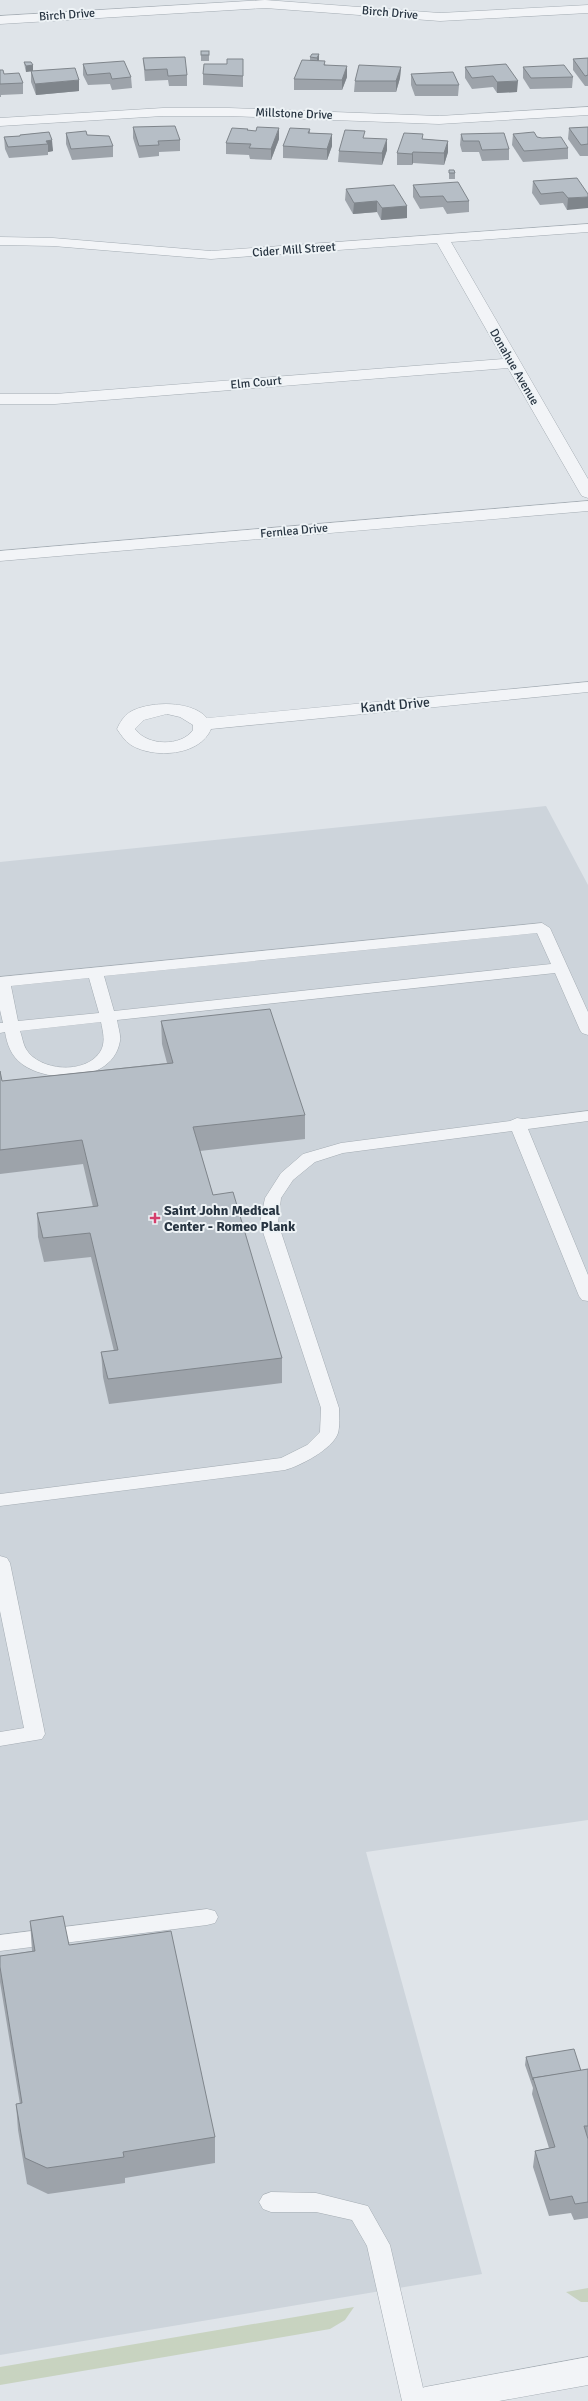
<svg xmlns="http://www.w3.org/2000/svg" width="588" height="2401" font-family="Signika,sans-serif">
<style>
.built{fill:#cdd4db}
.green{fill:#c8d3c0}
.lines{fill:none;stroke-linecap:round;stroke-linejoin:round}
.service-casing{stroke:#a4acb3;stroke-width:1}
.minor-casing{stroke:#a4acb3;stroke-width:1}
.tertiary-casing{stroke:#a4acb3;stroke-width:1}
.service{fill:#f2f4f7;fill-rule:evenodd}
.minor{fill:#f2f4f7;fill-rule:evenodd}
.tertiary{fill:#f2f4f7;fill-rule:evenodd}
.wall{fill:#9da3aa}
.shaded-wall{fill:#7f858b}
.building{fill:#b6bec6;stroke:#7f858b}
.poi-dot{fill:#d43e6c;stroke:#eef3f6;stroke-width:1.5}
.labels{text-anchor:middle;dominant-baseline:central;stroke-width:4;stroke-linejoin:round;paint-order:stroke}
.far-street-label{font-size:12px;fill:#273441;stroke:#eef3f6}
.street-label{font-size:14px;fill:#273441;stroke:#eef3f6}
.poi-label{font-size:14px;font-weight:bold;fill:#273441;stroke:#eef3f6;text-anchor:start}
</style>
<rect width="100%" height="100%" fill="#dfe4e9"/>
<path class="built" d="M546,806L588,885V1820L366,1852L482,2274L0,2355V862Z"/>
<g class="green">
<path d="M588,2288V2302H581L566,2292Z"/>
<path d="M354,2307L345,2320L330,2329L0,2385V2367Z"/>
</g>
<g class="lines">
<g class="service-casing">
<g id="service">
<path d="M542,923L550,928L588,1012V1035L582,1033L580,1030L555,973L117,1020C118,1027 121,1035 120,1041C113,1083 49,1084 22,1064C11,1056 7,1044 5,1032L0,1033V1023H3L0,1010V977ZM537,933L551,964L114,1011L104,976ZM89,978L99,1013L18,1021L11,986ZM101,1022C103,1032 106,1043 100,1052C85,1075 39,1071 26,1049C23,1044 22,1036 20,1031Z"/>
<path d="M588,1111V1121L528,1129L588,1275V1301L582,1300L579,1296L512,1131L343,1153L315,1162L293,1180L281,1198L278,1223L339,1408C339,1415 340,1426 338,1433C333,1449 300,1466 285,1470L0,1506V1494L281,1458L307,1445L320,1432L321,1408L260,1223L265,1198L281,1173L303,1154L341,1143L510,1121L517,1118L523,1119Z"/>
<path d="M0,1556L7,1558L10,1563L45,1734L42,1739L0,1746V1732L24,1728L0,1611Z"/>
<path d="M207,1909L215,1911L218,1917L215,1923L207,1925L0,1951V1935Z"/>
<path d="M271,2192L316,2193L368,2206L390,2245L426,2401H402L367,2246L352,2220L316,2212H271L263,2209L259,2202L263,2195Z"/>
</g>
</g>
<g class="minor-casing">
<g id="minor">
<path d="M265,0L440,13L588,5V13L440,21L265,8L0,24V16Z"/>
<path d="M588,107V115L439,124L229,116H163L0,126V118L163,108H229L439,116Z"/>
<path d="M588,224V232L451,242L588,479V498L582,496L580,493L508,368L55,404H0V394H55L503,359L437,243L211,259L53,246L0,245V237L53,238L211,251Z"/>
<path d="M588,501V511L0,561V551Z"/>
<path d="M588,682V692L211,729C200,756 154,759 131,745C125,741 121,735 117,729C120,722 124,716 130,712C149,701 192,700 207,718ZM167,714L180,717L193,725V730C181,747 147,746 135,729L144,720Z"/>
</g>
</g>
<g class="tertiary-casing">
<path id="tertiary" d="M588,2357V2385L499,2401H409L414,2391L425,2387Z"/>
</g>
<use href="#service" class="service"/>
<use href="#minor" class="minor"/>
<use href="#tertiary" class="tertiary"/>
</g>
<g class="wall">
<rect x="201" y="51" width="8" height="10"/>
<path d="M319,54V61L347,77L342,90H294V79L310,60V57Z"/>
<path d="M143,58L187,75V86H169L168,80L145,81Z"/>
<path d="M588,58V86H585L573,70V59Z"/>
<path d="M24,62L33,65V71L79,91L36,95L31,82V71L26,72L25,68Z"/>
<path d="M83,64L131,77L132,88L112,90L110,84L88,85L83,75Z"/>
<path d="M506,64L517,92L497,93L493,87L472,89L465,78V67Z"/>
<path d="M401,67L400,78L396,92H354L355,81Z"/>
<path d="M523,67L573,77L572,88L530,89L523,78Z"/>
<path d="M243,69V87L203,85V74Z"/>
<path d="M0,70L4,74L23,83V94L1,95V97H0Z"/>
<path d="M411,74L459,85L458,96H415L411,85Z"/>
<path d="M133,127L180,140V151L159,152V156L139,158L133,138Z"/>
<path d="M588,127V156H580L568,139L569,128Z"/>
<path d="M310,129V133L332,134V146L327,160L283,158V146Z"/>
<path d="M248,130L279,139L271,160L250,159L249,155L226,154V143Z"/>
<path d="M49,132L53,151L48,152V155L9,158L5,149L4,137L20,136V135Z"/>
<path d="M66,133L87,135L113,146V157L72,160L66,144Z"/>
<path d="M461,134L509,149V160L482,161L479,152H462L460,145Z"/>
<path d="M513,134L537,137L568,148V159L523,162L512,145Z"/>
<path d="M365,138L387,150L382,165L338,162L339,151Z"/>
<path d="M423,139L448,141V152L444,165L413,163L412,165H397V153Z"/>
<path d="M449,170L455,173V179H449Z"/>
<path d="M577,178L567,210L563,203L540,205L532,193L533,181Z"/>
<path d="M413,185L469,201V212L447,214L443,207L420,209L413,197Z"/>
<path d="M346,189L407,206V218L381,220L377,212L353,214L345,200Z"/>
<path d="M161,1021L305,1115V1139L200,1151L213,1195L282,1358V1383L109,1404L103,1377L101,1352L114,1351L91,1257L44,1262L38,1237L37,1213L93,1207L83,1164L0,1174V1071L2,1081L167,1063L162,1044Z"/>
<path d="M30,1921L69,1945L215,2137V2163L125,2178V2183L48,2194L27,2184L18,2130L16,2104H20L0,1982V1956L32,1951Z"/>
<path d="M526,2057L581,2071L588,2069V2218L574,2220L571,2213L549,2216L533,2167L535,2151L549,2148L532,2094L533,2088L525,2065Z"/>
</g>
<g class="shaded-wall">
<path d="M319,54V60L317,63V58Z"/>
<path d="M33,65V71L26,72V66Z"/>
<path d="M347,66V77L342,90V80Z"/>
<path d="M401,67L400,78L396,92V81Z"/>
<path d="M79,80V91L36,95L35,84Z"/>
<path d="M518,81L517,92L497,93V82Z"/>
<path d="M279,128V139L271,160V149Z"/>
<path d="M332,134V146L327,160V149Z"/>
<path d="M387,139V150L382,165V153Z"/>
<path d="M52,140L53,151L48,152V144L46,141Z"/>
<path d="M448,141V152L444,165V153Z"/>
<path d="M413,152V163L412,165V154Z"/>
<path d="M588,197V208L567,210L568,198Z"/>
<path d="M377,201V212L353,214L354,203Z"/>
<path d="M407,206V218L381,220L382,208Z"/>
</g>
<g class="building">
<rect x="201" y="51" width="8" height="4"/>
<path d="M312,54H319L317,58L310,57Z"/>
<path d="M185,57L187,75L168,76L167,69L145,70L143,58Z"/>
<path d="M588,58V75L585,76L573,59Z"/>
<path d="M227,59H243V76L203,74L204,64H227Z"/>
<path d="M302,60L325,61L324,65L347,66L342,80L294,79Z"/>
<path d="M124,61L131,77L112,79L110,73L87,75L83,64Z"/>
<path d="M24,62H31L33,65L26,66Z"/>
<path d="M506,64L518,81L497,82L493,76L472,78L465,67Z"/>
<path d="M359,65L401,67L396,81H355Z"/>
<path d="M564,65L573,77L531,78L523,67Z"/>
<path d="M75,68L79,80L35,84L31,71Z"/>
<path d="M0,70H3L4,74L19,73L23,83L0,84Z"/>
<path d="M453,72L459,85H416L411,74Z"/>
<path d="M175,126L180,140L158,141L159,145L139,146L133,127Z"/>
<path d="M257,127L279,128L271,149L249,148L251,144L226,143L232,128L248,129L247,130L256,131Z"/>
<path d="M588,127V144L581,145L569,128Z"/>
<path d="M290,128L310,129L308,133L332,134L327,149L283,146Z"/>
<path d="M345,130L365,131L363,138L387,139L382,153L339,151Z"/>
<path d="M86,131L87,135L109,136L113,146L71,149L66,133Z"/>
<path d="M49,132L52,140L46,141L48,144L8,147L4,137L20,136V135Z"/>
<path d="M534,132L537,137L542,138L561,137L568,148L524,151L513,134Z"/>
<path d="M404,133L423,134L422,139L448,141L444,153L413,152L412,154L397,153Z"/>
<path d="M504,133L509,149L482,150L479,141H463L461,134Z"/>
<path d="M449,170H454L455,173H449Z"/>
<path d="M577,178L588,194V197L568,198L563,192L541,194L533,181Z"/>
<path d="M458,182L469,201L447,202L443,196L420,197L413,185Z"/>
<path d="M394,185L407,206L382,208L377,201L354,203L346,189Z"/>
<path d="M270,1009L305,1115L193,1127L213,1195L233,1192L282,1358L108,1379L101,1352L118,1350L90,1233L43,1238L37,1213L98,1206L82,1140L0,1150V1071L2,1081L173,1063L161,1021Z"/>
<path d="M63,1916L69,1945L171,1931L215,2137L123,2152L124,2157L47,2168L25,2158L16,2104L22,2103L0,1967V1956L35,1951L30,1921Z"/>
<path d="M574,2049L581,2071L533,2078V2080L526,2057Z"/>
<path d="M588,2069V2126H584L588,2139V2202L575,2204L572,2196L550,2200L535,2151L555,2147L533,2078Z"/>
</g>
<path class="poi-dot" d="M153 1212h4v4h4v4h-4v4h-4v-4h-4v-4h4z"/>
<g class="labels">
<g class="far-street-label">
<text transform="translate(390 13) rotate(5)">Birch Drive</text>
<text transform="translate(67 15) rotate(-4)">Birch Drive</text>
<text transform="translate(294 114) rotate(2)">Millstone Drive</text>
<text transform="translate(294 250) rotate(-4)">Cider Mill Street</text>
<text transform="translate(514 367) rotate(60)">Donahue Avenue</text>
<text transform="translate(256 383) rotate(-5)">Elm Court</text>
<text transform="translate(294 531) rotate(-5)">Fernlea Drive</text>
</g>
<g class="street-label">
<text transform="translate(395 705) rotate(-5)">Kandt Drive</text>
</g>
<g class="poi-label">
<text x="164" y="1210">Saint John Medical<tspan x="164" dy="16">Center - Romeo Plank</tspan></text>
</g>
</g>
</svg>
